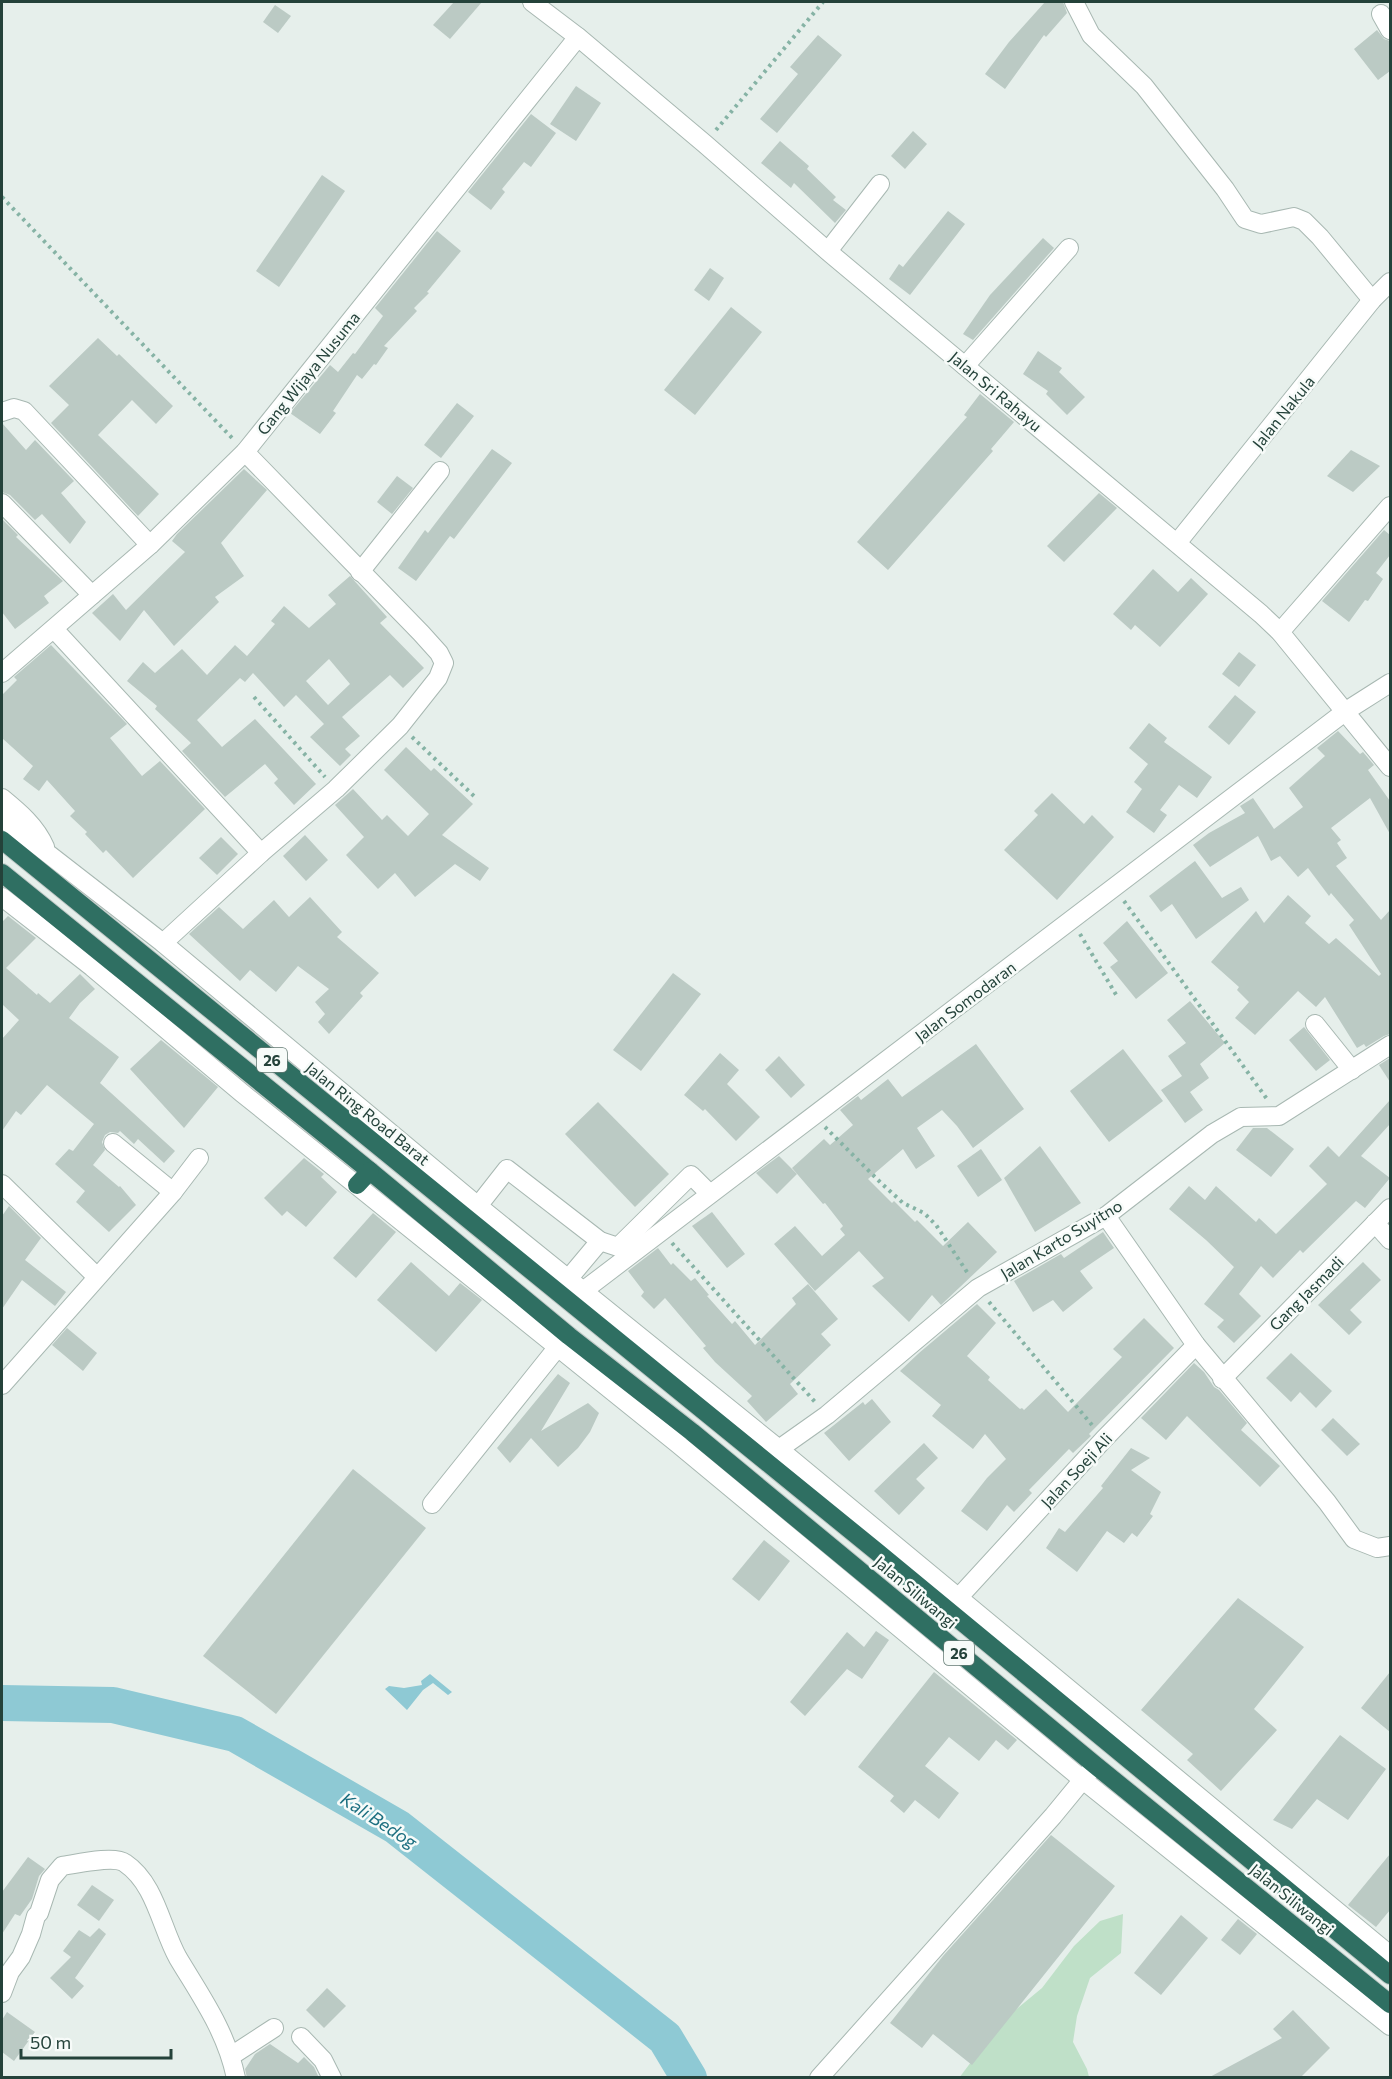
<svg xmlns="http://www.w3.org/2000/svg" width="1392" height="2079" font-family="Commissioner,sans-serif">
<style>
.green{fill:#bfe0c8}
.water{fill:#8ec9d4}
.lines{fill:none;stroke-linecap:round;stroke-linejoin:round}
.river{stroke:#8ec9d4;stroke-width:36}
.building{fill:#bbcac4;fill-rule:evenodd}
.minor-casing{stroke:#a8b8b2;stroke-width:20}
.highway-casing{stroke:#c2cac8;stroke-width:20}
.path{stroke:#86b3a5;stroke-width:4;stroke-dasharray:3 4.5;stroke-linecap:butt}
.minor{stroke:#fff;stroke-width:18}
.highway{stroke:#2f6f62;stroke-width:18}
.labels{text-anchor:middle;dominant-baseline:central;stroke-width:5;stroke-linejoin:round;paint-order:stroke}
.shield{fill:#f7fbf9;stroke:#637a73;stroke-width:1.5}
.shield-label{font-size:15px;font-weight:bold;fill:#24423a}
.street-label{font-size:16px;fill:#24423a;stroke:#f7fbf9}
.water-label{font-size:18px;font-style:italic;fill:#1c6f80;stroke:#f7fbf9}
</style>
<rect width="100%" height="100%" fill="#e6efeb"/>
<path class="green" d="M1123,1914L1121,1953L1090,1978L1077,2016L1073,2042L1087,2069L1089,2077L959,2078L1002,2021L1042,1988L1074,1946L1100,1921Z"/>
<path class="water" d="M430,1674L452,1692L448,1695L433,1683L423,1690L407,1710L385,1689L389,1686L404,1688L422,1685L421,1681Z"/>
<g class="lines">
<path class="river" d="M2,1703L113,1705L235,1734L397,1827L665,2038L689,2078"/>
</g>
<g class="building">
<path d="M454,2H482L450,39L433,25Z"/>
<path d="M1045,2H1063L1067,13L1046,37L1044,35L1005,89L985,74L1009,42Z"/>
<path d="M275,5L291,16L278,33L263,22Z"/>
<path d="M1377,30L1384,39L1390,41V71L1378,80L1354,49Z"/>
<path d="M818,35L842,55L777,133L760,119L798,74L790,67Z"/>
<path d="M576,86L601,103L576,141L550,124Z"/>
<path d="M531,114L556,133L531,167L524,162L502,189L505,192L491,210L468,192Z"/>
<path d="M913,131L927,144L905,169L891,156Z"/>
<path d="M780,141L809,166L807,169L836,197L833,200L846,210L835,223L794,183L791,188L761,163Z"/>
<path d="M322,175L345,191L279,287L256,271Z"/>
<path d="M948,211L965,224L910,295L889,279L899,264L903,267Z"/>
<path d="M437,231L461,251L427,292L429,293L414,308L417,311L384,346L388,348L376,365L374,364L362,379L357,375L333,411L336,413L320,434L290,413L330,365L338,372L353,353L355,354L383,316L375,308Z"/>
<path d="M1043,238L1054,248L973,340L963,334L990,295Z"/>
<path d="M710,268L724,278L709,301L694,290Z"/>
<path d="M731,307L762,332L695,415L664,390Z"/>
<path d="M98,338L117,356L119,354L173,406L156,424L132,400L98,435L159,494L138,516L51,423L69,405L49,386Z"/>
<path d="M1038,351L1062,368L1059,372L1085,397L1067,415L1046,394L1048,391L1023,374Z"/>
<path d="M980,394L1014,422L991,449L993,451L888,570L857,542L967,417L964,415Z"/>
<path d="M457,403L474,416L441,458L424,445Z"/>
<path d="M2,423L26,450L35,440L74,481L61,493L86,522L70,544L42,514L35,520L10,495L2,492Z"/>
<path d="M492,449L512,463L454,539L450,536L416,581L398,568L425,530L428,533Z"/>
<path d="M1351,450L1380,466L1353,492L1327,476Z"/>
<path d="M244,469L267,490L221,543L244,576L215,597L219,602L174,646L144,610L120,641L92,613L113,594L126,610L185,552L172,541L177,534Z"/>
<path d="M397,476L413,488L392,514L377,502Z"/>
<path d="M1099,493L1117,508L1064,562L1047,546Z"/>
<path d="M2,519L18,535L16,537L63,581L44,596L49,603L15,629L2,612Z"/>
<path d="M1384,530L1390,535V555L1376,573L1383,579L1368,601L1365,600L1349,622L1322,601Z"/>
<path d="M1153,569L1178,592L1191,578L1208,594L1160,647L1135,625L1131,630L1113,614Z"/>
<path d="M350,576L387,617L380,623L424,668L403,688L390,675L342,717L360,736L345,749L351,755L340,766L310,737L324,724L296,695L284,707L253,673L245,682L240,678L197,720L222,747L255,719L316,784L294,805L274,783L278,779L265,764L225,797L182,751L191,743L155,709L157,706L127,681L143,662L155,673L182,649L207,675L235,645L247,656L275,624L271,621L284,606L309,628L336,604L328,595ZM329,659L350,684L328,705L306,681Z"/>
<path d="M51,645L127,724L110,738L142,776L160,761L205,809L133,878L106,850L103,853L85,834L87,832L70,816L75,811L47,780L39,791L23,779L33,766L2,738V695L17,680L14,677Z"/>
<path d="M1239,652L1256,665L1239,687L1222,674Z"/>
<path d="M1235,695L1256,712L1229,745L1208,727Z"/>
<path d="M1149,723L1167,738L1164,742L1212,777L1197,798L1179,785L1160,810L1167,815L1154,833L1126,812L1142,789L1134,782L1148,764L1129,748Z"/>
<path d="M1338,731L1360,754L1363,752L1374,765L1368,770L1390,801V834L1370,798L1331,828L1341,840L1337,843L1347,858L1336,866L1381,920L1390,910V1034L1384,1036L1366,1047L1364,1044L1357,1048L1325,997L1316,1007L1298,991L1255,1035L1235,1018L1249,1002L1237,990L1239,987L1211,962L1256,911L1264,923L1288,895L1311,916L1305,923L1329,944L1336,938L1379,976L1381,974L1349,925L1354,920L1331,893L1329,896L1308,868L1298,877L1280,856L1271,861L1258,836L1210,867L1193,845L1209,833L1245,813L1240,806L1253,798L1274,829L1303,807L1289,788L1325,756L1317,748Z"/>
<path d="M406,747L431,771L434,768L473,804L442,835L489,868L480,881L455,864L415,897L395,873L378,889L346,855L364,837L335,805L353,789L382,820L387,815L408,836L429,814L384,770Z"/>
<path d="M1052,793L1084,824L1092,815L1114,837L1057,900L1004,850L1038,815L1034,811Z"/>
<path d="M305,835L328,860L306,881L283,856Z"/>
<path d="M221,837L238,854L217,875L199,858Z"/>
<path d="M1195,861L1222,898L1241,887L1249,900L1196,939L1172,904L1161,912L1149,896Z"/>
<path d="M310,897L342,932L337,937L379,973L360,993L363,996L329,1034L318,1022L325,1014L315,1002L329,989L298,966L276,992L250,970L240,981L189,934L219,907L243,929L274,900L289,917Z"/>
<path d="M8,916L36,938L6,968L37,995L38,993L50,1003L80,974L95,989L80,1003L69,1018L119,1057L100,1083L175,1151L164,1163L138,1139L134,1144L120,1131L118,1133L110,1132L105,1135L102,1142L105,1150L93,1165L119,1187L120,1186L136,1205L109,1232L76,1202L85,1191L55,1164L69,1149L73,1151L94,1124L47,1085L21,1115L16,1111L2,1131V1039L19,1020L2,1004V922Z"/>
<path d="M1127,921L1168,973L1136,999L1110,967L1118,961L1103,943Z"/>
<path d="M673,973L701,994L641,1071L613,1050Z"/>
<path d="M1190,1001L1225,1043L1200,1064L1209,1078L1190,1092L1203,1110L1185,1123L1161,1090L1182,1076L1168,1056L1186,1043L1167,1020Z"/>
<path d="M1304,1027L1330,1060L1316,1071L1289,1040Z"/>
<path d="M161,1040L218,1087L184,1128L130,1069Z"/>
<path d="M976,1044L1024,1109L973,1148L957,1126L942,1110L917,1128L935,1156L916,1169L903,1149L868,1179L892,1203L894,1201L915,1222L917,1220L943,1246L968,1222L997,1252L941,1305L932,1295L909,1322L872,1286L884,1278L859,1251L815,1291L774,1244L795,1226L822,1256L845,1235L840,1229L843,1226L825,1203L823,1204L792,1168L824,1139L830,1145L853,1125L840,1110L858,1096L861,1100L888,1079L902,1097Z"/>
<path d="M1123,1049L1163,1101L1109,1142L1070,1091Z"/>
<path d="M720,1053L739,1070L727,1084L760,1117L736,1141L705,1109L703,1111L684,1095Z"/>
<path d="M779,1056L805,1085L791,1098L765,1070Z"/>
<path d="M1390,1058V1082L1379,1065Z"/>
<path d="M1390,1100V1124L1361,1156L1390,1178L1365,1208L1356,1201L1303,1253L1300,1250L1273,1278L1261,1266L1239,1294L1261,1316L1234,1343L1217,1327L1224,1320L1204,1304L1234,1267L1206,1240L1169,1209L1189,1186L1205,1200L1216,1186L1256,1222L1259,1218L1276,1234L1327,1184L1309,1166L1328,1146L1339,1157Z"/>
<path d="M598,1102L669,1174L635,1207L565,1134Z"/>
<path d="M1253,1128H1267L1294,1149L1271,1177L1236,1150Z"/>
<path d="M1040,1146L1081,1203L1035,1232L1004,1178Z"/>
<path d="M981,1149L1002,1180L978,1197L957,1166Z"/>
<path d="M779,1156L797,1174L777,1194L756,1173Z"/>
<path d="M304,1158L324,1174L321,1177L337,1192L306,1227L287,1211L282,1216L264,1198Z"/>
<path d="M9,1206L41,1238L25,1260L66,1292L55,1306L22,1280L2,1309V1216Z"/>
<path d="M712,1212L745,1254L727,1268L692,1226Z"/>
<path d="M373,1213L396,1232L356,1278L333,1258Z"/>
<path d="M1103,1232L1114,1248L1080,1271L1093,1288L1063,1312L1053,1300L1033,1312L1014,1281L1061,1254L1064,1258Z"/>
<path d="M658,1248L671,1265L673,1263L691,1281L695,1278L709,1295L707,1296L732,1324L735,1321L755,1345L796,1304L792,1298L808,1284L838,1319L821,1334L831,1345L790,1384L798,1394L766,1422L747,1401L752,1396L715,1362L703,1348L706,1346L665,1298L654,1309L641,1296L644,1292L628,1271Z"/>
<path d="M411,1262L449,1296L460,1283L482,1300L436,1352L377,1300Z"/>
<path d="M1363,1262L1381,1280L1350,1310L1362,1322L1349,1335L1318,1305Z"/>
<path d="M977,1304L996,1323L967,1356L990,1377L988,1380L1020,1409L1022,1408L1024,1410L1046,1389L1068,1412L1122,1357L1113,1349L1144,1318L1174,1348L1089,1434L1091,1436L1073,1453L1069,1449L1029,1490L1032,1493L1014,1512L1007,1505L987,1531L961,1511L987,1478L1006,1459L985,1434L973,1449L932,1416L941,1405L900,1371L919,1353Z"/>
<path d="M67,1328L97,1353L83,1371L52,1345Z"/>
<path d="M1291,1353L1332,1391L1316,1408L1300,1392L1291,1402L1266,1378Z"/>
<path d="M1194,1363L1204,1372L1214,1387L1219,1390L1247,1423L1241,1430L1280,1466L1260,1487L1187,1416L1166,1440L1141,1418Z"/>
<path d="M558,1374L570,1383L541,1431L588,1403L599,1413L590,1432L578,1448L558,1467L531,1438L510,1463L497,1448Z"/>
<path d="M872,1399L891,1422L849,1461L824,1433L863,1402L865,1405Z"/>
<path d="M1333,1418L1360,1444L1347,1456L1321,1430Z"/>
<path d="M924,1443L938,1458L916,1479L925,1488L899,1515L874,1491Z"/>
<path d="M1131,1448L1150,1458L1131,1470L1161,1492L1150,1514L1153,1516L1137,1537L1132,1533L1124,1543L1107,1531L1077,1572L1046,1548L1059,1528L1065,1532L1103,1488L1101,1486Z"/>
<path d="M353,1469L426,1528L276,1714L203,1656Z"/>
<path d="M764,1540L790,1561L759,1601L732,1579Z"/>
<path d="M1238,1598L1304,1647L1254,1709L1277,1730L1221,1791L1187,1760L1193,1754L1141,1710Z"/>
<path d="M876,1631L889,1640L862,1679L847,1669L805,1716L790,1702L847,1632L864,1647Z"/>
<path d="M934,1672L1017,1740L1008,1750L996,1740L979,1761L949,1737L925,1766L959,1793L939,1819L915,1800L904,1813L890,1801L894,1796L858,1767Z"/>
<path d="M1390,1672V1732L1361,1708Z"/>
<path d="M1340,1735L1386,1769L1348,1820L1317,1799L1292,1829L1273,1820Z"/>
<path d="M1051,1835L1115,1886L972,2065L933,2034L922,2048L890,2023L943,1956Z"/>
<path d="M1390,1854V1910L1376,1927L1348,1905Z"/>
<path d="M28,1857L45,1869L39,1876L32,1899L20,1916L15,1914L2,1934V1892Z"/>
<path d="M92,1885L114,1900L99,1921L77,1905Z"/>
<path d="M1181,1915L1208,1938L1161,1995L1134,1973Z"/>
<path d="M1238,1919L1257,1934L1240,1955L1221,1940Z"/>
<path d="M99,1928L106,1934L75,1978L84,1986L72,1999L50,1978L71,1957L63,1951L79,1930L90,1937Z"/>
<path d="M327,1988L346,2006L324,2028L306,2010Z"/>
<path d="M1293,2010L1330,2048L1300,2078H1208L1282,2038L1273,2029Z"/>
<path d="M7,2012L35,2032L14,2061L2,2052V2020Z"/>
<path d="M270,2044L298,2063L304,2057L314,2067L319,2078H247L245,2069L255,2054Z"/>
</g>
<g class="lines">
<g class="minor-casing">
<g id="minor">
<path d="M532,2L578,37L705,144L831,254L1261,614L1280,632L1390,767"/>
<path d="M1074,2L1091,35L1144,86L1225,189L1245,219L1261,224L1294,217L1304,221L1320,237L1372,300"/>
<path d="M1381,14L1390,30"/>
<path d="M828,251L880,184"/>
<path d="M965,366L1069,248"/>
<path d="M2,412L14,408L24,411L150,545"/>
<path d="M2,503L92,595"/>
<path d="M1177,543L1372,300L1390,282"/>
<path d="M360,572L440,471"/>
<path d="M54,629L261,853"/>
<path d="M1280,632L1390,506"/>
<path d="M2,673L150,545L245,452L578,37"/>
<path d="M2,798C19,812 36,826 45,847"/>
<path d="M2,818L163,943L478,1206L779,1449L1390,1955"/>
<path d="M2,897L92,967L242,1093L678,1444L1083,1780L1390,2026"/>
<path d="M163,943L261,853L336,789L400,726L438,678L444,663L439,653L421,633L245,452"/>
<path d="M1315,1024L1352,1070"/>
<path d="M113,1143L173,1192"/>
<path d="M2,1184L96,1276"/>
<path d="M478,1206L507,1169L600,1241L618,1247L691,1175L710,1194"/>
<path d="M1106,1216L1196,1345L1327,1502L1354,1539L1377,1548L1390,1546"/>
<path d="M1375,1223L1390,1240"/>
<path d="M569,1278L600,1241"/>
<path d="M583,1291L1346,711L1390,683"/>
<path d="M1222,1379L1390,1208"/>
<path d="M2,1385L173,1192L199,1158"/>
<path d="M779,1449L827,1415L978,1288L1106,1216L1212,1134L1241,1117L1279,1116L1390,1045"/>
<path d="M432,1504L557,1348"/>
<path d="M959,1597L1104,1439L1196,1345"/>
<path d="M2,1993L10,1972L21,1957L31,1934L36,1916L39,1913L50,1880L62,1866C76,1864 114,1855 125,1863C156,1884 161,1928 178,1958C202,1998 226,2031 236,2078"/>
<path d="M301,2037L323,2060L332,2078"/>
<path d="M231,2056L274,2028"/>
<path d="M819,2078L1053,1816L1090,1771"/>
</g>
</g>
<g class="highway-casing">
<g id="highway">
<path d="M2,840L876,1551L1390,1975"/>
<path d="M2,873L370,1171L569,1336L692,1432L1095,1765L1390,2004"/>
<path d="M357,1185L370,1171"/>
</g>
</g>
<g class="path">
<path d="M716,130L823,2"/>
<path d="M2,197L234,440"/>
<path d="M254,697L325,777"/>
<path d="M412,737L475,797"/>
<path d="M1124,901L1267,1099"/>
<path d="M1080,934L1118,998"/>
<path d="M825,1127L881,1183L903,1203L924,1213L936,1225L969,1275"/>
<path d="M672,1243L816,1403"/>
<path d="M989,1302L1092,1425"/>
</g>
<use href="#minor" class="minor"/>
<use href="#highway" class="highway"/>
</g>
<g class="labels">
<g class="shield">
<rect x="257" y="1048" width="30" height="24" rx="4.5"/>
<rect x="944" y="1641" width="30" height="24" rx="4.5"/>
</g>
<g class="shield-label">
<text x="272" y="1060">26</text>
<text x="959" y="1653">26</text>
</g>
<g class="street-label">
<text transform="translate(308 373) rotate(-51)">Gang Wijaya Nusuma</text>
<text transform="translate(996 391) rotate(40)">Jalan Sri Rahayu</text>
<text transform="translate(1283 412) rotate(-51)">Jalan Nakula</text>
<text transform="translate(965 1001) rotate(-37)">Jalan Somodaran</text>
<text transform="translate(368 1113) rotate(39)">Jalan Ring Road Barat</text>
<text transform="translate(1061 1239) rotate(-31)">Jalan Karto Suyitno</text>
<text transform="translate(1306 1293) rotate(-45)">Gang Jasmadi</text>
<text transform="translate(1076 1470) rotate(-47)">Jalan Soeji Ali</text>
<text transform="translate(916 1592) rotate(40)">Jalan Siliwangi</text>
<text transform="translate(1292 1899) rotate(39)">Jalan Siliwangi</text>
</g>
<g class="water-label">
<text transform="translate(379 1820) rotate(33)">Kali Bedog</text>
</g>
</g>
<rect width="1392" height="2079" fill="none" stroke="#24423a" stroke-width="6"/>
<path d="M21 2049v9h150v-9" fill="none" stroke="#24423a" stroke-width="3"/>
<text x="30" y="2049" font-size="18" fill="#24423a" stroke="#f7fbf9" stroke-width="4.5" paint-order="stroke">50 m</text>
</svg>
